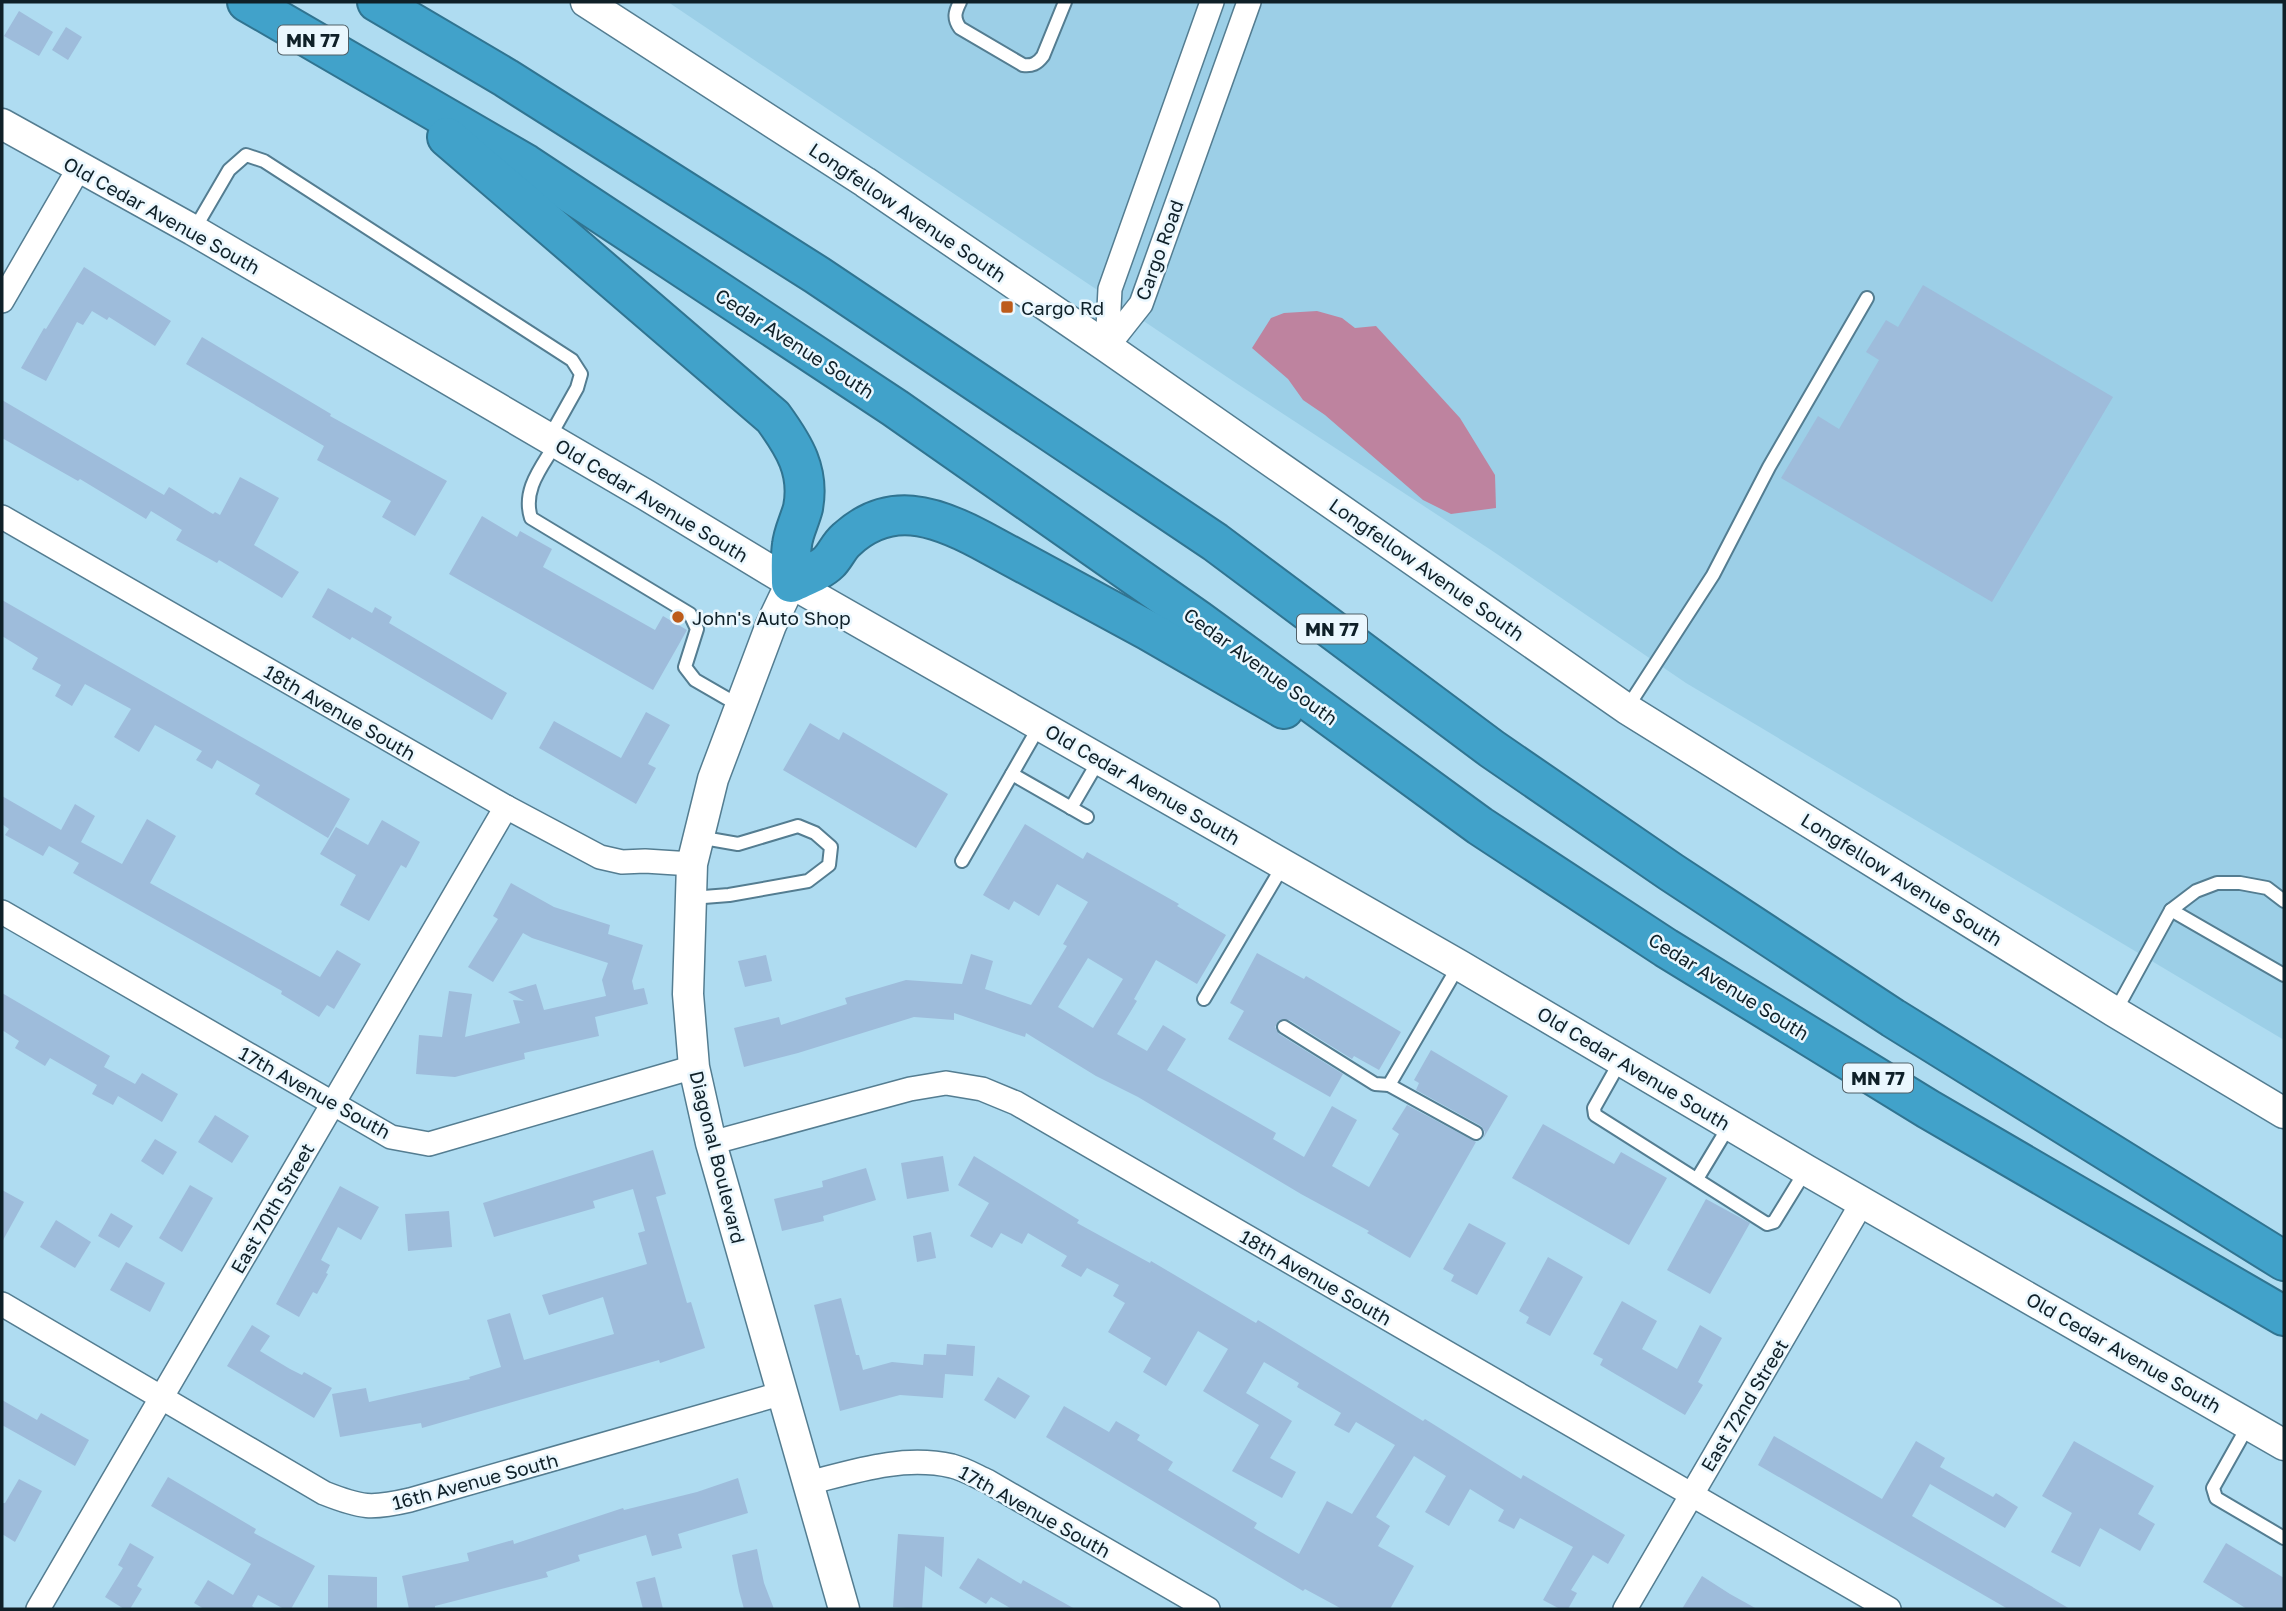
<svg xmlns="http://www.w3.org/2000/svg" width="2286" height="1611" font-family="'Golos Text',sans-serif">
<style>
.built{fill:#9ccfe7}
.water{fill:#be839f}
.building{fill:#9ebcdb;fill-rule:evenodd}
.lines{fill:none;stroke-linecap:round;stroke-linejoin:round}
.service-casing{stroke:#547d91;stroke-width:16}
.minor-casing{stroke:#547d91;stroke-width:26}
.tertiary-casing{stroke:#547d91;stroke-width:33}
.motorway-casing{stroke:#307491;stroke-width:42}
.service{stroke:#fff;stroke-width:12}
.minor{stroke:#fff;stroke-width:23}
.tertiary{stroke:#fff;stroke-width:30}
.motorway{stroke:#41a2ca;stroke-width:38}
.poi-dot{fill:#bd5c1b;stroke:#eaf7fe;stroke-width:2.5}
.labels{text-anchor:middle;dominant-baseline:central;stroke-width:5;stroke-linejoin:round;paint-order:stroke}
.shield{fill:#eaf7fe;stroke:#516068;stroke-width:2}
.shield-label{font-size:18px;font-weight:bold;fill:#0f2028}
.street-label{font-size:19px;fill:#0f2028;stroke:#eaf7fe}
.poi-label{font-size:19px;fill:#0f2028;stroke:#eaf7fe;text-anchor:start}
</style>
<rect width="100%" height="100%" fill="#afdcf1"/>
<path class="built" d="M668,2H2284V1040L1686,683L1491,550L1236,383Z"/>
<path class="water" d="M1317,311L1342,318L1355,328L1376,326L1460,418L1495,475L1496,508L1451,514L1423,500L1325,415L1303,400L1288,379L1252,348L1271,318L1284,313Z"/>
<g class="building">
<path d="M19,11L53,32L39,56L4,36Z"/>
<path d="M66,27L82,37L68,60L52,50Z"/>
<path d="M84,267L171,321L155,346L109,317L107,320L92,311L83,325L77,322L46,381L21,368L44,328L46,329Z"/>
<path d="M1923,285L2113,397L1992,602L1781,478L1818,416L1839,429L1879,360L1866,352L1886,320L1898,327Z"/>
<path d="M202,337L331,414L330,416L447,481L415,536L382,517L391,501L317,460L324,446L186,364Z"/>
<path d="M2,400L164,495L169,487L213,514L215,512L220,515L240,477L279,498L254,545L299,572L282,598L219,560L217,563L176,540L182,530L151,511L146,519L80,479L78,481L2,438Z"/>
<path d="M482,516L517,537L520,531L552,549L543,567L655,630L663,616L687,630L653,690L449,574Z"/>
<path d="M328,588L372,613L375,607L392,617L389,623L507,693L492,720L352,637L350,640L312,617Z"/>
<path d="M2,600L350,799L328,838L255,794L260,785L217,760L212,769L196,760L202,751L155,725L139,752L114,737L131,709L85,684L72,706L55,696L61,685L32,669L38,658L2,636Z"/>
<path d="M646,712L670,725L648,764L656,768L636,804L539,748L554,721L621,758Z"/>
<path d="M810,723L839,740L843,732L948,794L916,848L783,770Z"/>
<path d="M2,796L61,830L75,804L95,816L81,842L122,864L147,819L176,836L150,883L320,977L337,950L361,964L334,1009L327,1005L319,1017L281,994L282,991L73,873L79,863L49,846L43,856L5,835L9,829L2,824Z"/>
<path d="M382,820L420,842L406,868L401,865L369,921L340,905L356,875L320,854L336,827L368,845Z"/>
<path d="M1025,824L1083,859L1087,852L1179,904L1177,906L1226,935L1197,984L1156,960L1134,999L1137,1001L1117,1034L1147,1051L1163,1025L1186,1039L1167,1070L1276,1133L1273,1139L1304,1157L1332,1106L1357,1120L1332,1166L1369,1187L1399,1134L1392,1129L1407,1105L1476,1142L1410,1258L1367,1233L1369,1231L1301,1194L1138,1097L1096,1076L1026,1033L1025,1037L954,1013V1020L914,1017L798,1053L744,1067L734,1028L779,1017L781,1025L847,1004L845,998L906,980L962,984L971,954L993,961L985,989L1031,1005L1067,946L1063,944L1088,902L1057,884L1039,916L1014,901L1009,910L983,895ZM1088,958L1123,979L1093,1028L1058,1007Z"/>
<path d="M511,883L554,907L610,925L608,934L643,945L632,981L634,990L644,988L648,1004L595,1017L599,1036L524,1053L525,1059L455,1077L416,1074L419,1035L442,1037L449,991L472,994L465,1037L520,1023L513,1000L524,1001L508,992L536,984L544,1010L606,996L602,980L608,963L532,938L523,933L493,982L468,967L498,919L493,916Z"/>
<path d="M1257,953L1304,979L1306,976L1401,1032L1379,1070L1354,1056L1352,1059L1289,1020H1279L1275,1027L1279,1034L1343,1074L1330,1097L1228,1039L1244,1011L1230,1003Z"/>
<path d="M766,955L772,981L745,987L738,961Z"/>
<path d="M2,993L110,1056L104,1067L135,1084L142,1073L178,1094L162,1122L118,1096L113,1105L92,1094L97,1085L50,1058L45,1066L15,1048L19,1041L2,1030Z"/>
<path d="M1431,1050L1508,1096L1483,1139L1485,1132L1481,1126L1416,1090L1419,1083L1414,1080Z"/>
<path d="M215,1115L249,1136L232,1163L198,1142Z"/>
<path d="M1543,1124L1614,1164L1621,1152L1667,1178L1629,1245L1512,1178Z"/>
<path d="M155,1139L177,1152L163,1175L141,1161Z"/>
<path d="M653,1150L666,1194L656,1197L687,1303L691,1302L705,1348L660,1363L659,1360L422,1428L421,1423L340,1437L332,1394L366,1388L369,1402L470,1379L469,1377L501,1367L487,1320L510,1313L524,1360L614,1334L603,1297L549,1315L542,1295L647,1264L638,1233L645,1231L633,1189L593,1201L595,1208L494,1237L483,1203Z"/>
<path d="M943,1156L949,1191L907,1199L901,1163Z"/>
<path d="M974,1156L1079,1220L1077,1223L1150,1263L1151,1261L1256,1323L1258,1320L1423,1421L1425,1419L1521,1479L1523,1475L1625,1535L1608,1564L1593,1555L1571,1590L1577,1593L1568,1609H1560L1543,1600L1573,1547L1520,1518L1514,1529L1498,1521L1504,1510L1470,1489L1449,1526L1425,1512L1446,1476L1414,1456L1376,1517L1390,1526L1378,1546L1414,1566L1390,1609H1342L1305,1589L1303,1591L1046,1437L1064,1406L1109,1432L1116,1421L1140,1435L1137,1440L1173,1462L1168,1470L1257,1523L1254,1528L1299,1554L1327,1501L1352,1514L1395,1445L1356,1422L1349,1433L1334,1425L1341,1413L1297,1387L1299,1383L1264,1362L1246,1393L1292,1421L1270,1458L1296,1472L1282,1498L1232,1471L1259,1425L1203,1391L1228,1349L1198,1331L1166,1386L1143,1372L1151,1358L1108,1332L1125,1303L1113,1296L1119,1285L1087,1268L1081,1277L1061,1266L1067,1256L1028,1233L1022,1244L1001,1233L992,1248L970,1236L989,1203L958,1185Z"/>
<path d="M866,1168L876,1200L823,1216L824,1221L782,1231L774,1199L823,1187L822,1181Z"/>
<path d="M190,1185L213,1198L182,1252L159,1238Z"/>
<path d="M340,1186L379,1207L361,1240L338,1227L321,1260L330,1265L326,1273L328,1274L317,1294L313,1292L299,1317L276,1304Z"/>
<path d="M2,1190L24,1202L2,1242Z"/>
<path d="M1706,1199L1750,1223L1710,1294L1667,1270Z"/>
<path d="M449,1211L452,1247L408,1251L405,1214Z"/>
<path d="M111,1213L133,1226L119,1248L98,1236Z"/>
<path d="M56,1220L91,1242L75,1268L40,1247Z"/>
<path d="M1469,1223L1506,1243L1477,1295L1451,1281L1454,1275L1443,1269Z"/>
<path d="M931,1232L936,1258L917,1262L913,1236Z"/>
<path d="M1548,1257L1583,1277L1550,1336L1526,1323L1529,1317L1519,1311Z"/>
<path d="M126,1262L165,1283L150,1312L110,1290Z"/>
<path d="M841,1298L856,1355H859L863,1370L892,1362L923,1365L924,1354L946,1355L947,1344L975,1346L973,1376L945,1374L943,1398L900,1395L840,1411L814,1305Z"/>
<path d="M1622,1301L1657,1321L1642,1349L1677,1369L1700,1325L1722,1338L1698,1382L1703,1385L1685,1415L1600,1365L1603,1359L1593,1354Z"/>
<path d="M252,1325L270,1336L260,1351L290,1369L302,1375L304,1372L332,1388L314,1418L227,1366Z"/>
<path d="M998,1377L1030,1396L1015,1419L984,1400Z"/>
<path d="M2,1400L37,1420L41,1413L89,1440L75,1466L2,1425Z"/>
<path d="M1774,1436L1882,1499L1916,1441L1945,1458L1940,1467L1993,1497L1996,1493L2018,1507L2005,1528L1930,1484L1912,1516L2070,1609H2008L1758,1465Z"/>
<path d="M2074,1441L2154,1486L2138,1514L2155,1524L2140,1551L2100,1528L2080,1567L2051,1552L2072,1513L2042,1496Z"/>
<path d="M168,1477L256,1529L254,1533L315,1566L291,1609H284L258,1595L252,1606L256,1609H204L194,1603L208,1580L233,1595L251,1564L151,1506Z"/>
<path d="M738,1478L748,1513L678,1534L682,1548L652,1556L646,1535L578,1555L580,1561L546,1572L548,1577L435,1606V1609H409L402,1576L469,1561L467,1553L513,1540L514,1544L623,1508L624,1510L697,1492Z"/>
<path d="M19,1479L42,1491L15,1542L2,1534V1503H5Z"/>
<path d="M898,1534L944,1537L942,1577L925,1566L922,1609L893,1607Z"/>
<path d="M130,1543L154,1557L137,1586L142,1589L130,1609H124L105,1597L123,1568L118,1565Z"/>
<path d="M2226,1543L2284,1578V1609H2247L2203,1582Z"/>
<path d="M757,1549L764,1583L774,1609H744L739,1591L732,1555Z"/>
<path d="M978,1558L1021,1584L1023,1580L1075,1609H1012L991,1597L986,1604L959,1588Z"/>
<path d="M328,1575L377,1577V1609H328Z"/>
<path d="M1702,1576L1730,1594L1757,1609H1682Z"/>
<path d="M655,1577L663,1609H643L636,1582Z"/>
</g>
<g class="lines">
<g class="service-casing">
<g id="service">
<path d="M960,2C955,12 953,18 960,28L1023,65C1032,66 1037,64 1043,56L1065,2"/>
<path d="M194,230L229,170L246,155L264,161L572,360L581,374L577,388L549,438"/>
<path d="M556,443C542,467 522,489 531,518L690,614L697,629L685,667L695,680L740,706"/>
<path d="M1627,708L1713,575L1769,467L1867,298"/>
<path d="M1012,774L1087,817"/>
<path d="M1071,808L1099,760"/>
<path d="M962,861L1040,725"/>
<path d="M691,898L729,895L808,881L829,865L831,847L815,833L798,826L738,844L698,837"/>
<path d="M2171,910L2284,975"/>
<path d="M1204,999L1284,864"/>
<path d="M2115,1012L2171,910L2196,891L2217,883H2240L2267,888L2284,901"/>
<path d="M1284,1027L1375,1084L1389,1085L1476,1133"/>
<path d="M1621,1060L1594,1108L1595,1115L1767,1224L1774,1222L1806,1170"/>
<path d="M1389,1085L1459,965"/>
<path d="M1697,1179L1729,1126"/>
<path d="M2249,1424L2213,1488L2216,1498L2284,1538"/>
</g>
</g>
<g class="minor-casing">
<g id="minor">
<path d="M2,301L79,168"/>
<path d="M1107,347L1141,304L1249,2"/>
<path d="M1107,347L1110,289L1212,2"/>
<path d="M2,517L506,807L600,857L622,862L645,861L692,864"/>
<path d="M2,912L391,1137L429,1144L694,1067"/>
<path d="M711,1143L910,1089L946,1083L982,1089L1016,1103L1889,1609"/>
<path d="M2,1304L324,1493C362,1508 371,1509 410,1500L783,1393"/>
<path d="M808,1483C855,1471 903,1455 952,1466C964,1469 976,1476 987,1481L1208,1609"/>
<path d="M38,1609L506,807"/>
<path d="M1625,1609L1863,1201"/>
</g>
</g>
<g class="tertiary-casing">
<g id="tertiary">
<path d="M586,2L865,182L1107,347L1627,709L2115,1012L2284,1113"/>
<path d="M2,124L193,230L646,495L791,583L1459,965L1806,1170L2284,1445"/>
<path d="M791,583L771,625L713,779L692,864L688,994L694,1067L711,1143L844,1609"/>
</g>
</g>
<g class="motorway-casing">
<g id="motorway">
<path d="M247,2L526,164L895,408L1198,620L1480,826L1666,948L1928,1109L2284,1316"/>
<path d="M377,2L506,78L817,275L1215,542L1492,749L1671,872L1893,1018L2284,1261"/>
<path d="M447,137L773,417C794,446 810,471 803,508C800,520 793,533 792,545C790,557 791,571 791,583C803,577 820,571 829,562C835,556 839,546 846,540C889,500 934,515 981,540L1149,631L1284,709"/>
</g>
</g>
<use href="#service" class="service"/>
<use href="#minor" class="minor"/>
<use href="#tertiary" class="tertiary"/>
<use href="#motorway" class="motorway"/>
</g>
<g class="poi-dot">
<rect x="1000" y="300" width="14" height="14" rx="3.5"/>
<circle cx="678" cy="617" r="7"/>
</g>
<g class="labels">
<g class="shield">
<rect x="278" y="25.5" width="70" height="29" rx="5"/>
<rect x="1297" y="614.5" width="70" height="29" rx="5"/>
<rect x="1843" y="1063.5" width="70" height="29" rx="5"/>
</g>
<g class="shield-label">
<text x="313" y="40">MN 77</text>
<text x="1332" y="629">MN 77</text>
<text x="1878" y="1078">MN 77</text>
</g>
<g class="street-label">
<text transform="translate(908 212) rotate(34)">Longfellow Avenue South</text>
<text transform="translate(162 215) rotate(29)">Old Cedar Avenue South</text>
<text transform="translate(1159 250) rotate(-70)">Cargo Road</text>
<text transform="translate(795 343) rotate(33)">Cedar Avenue South</text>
<text transform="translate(652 500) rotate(31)">Old Cedar Avenue South</text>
<text transform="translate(1427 569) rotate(35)">Longfellow Avenue South</text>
<text transform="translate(1261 666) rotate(36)">Cedar Avenue South</text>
<text transform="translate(340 712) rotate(30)">18th Avenue South</text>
<text transform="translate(1143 784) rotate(30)">Old Cedar Avenue South</text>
<text transform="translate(1902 879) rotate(32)">Longfellow Avenue South</text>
<text transform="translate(1729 986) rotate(32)">Cedar Avenue South</text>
<text transform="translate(1634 1068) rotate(31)">Old Cedar Avenue South</text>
<text transform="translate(315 1092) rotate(29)">17th Avenue South</text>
<text transform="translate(718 1157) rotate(76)">Diagonal Boulevard</text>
<text transform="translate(272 1208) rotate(-60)">East 70th Street</text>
<text transform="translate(1316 1277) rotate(30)">18th Avenue South</text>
<text transform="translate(2124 1352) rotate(30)">Old Cedar Avenue South</text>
<text transform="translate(1744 1405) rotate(-59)">East 72nd Street</text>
<text transform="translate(475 1481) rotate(-15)">16th Avenue South</text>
<text transform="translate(1035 1511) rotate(29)">17th Avenue South</text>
</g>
<g class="poi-label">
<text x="1021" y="307">Cargo Rd</text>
<text x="692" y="617">John's Auto Shop</text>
</g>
</g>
<rect width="2286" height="1611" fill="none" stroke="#0f2028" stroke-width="7"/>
</svg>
